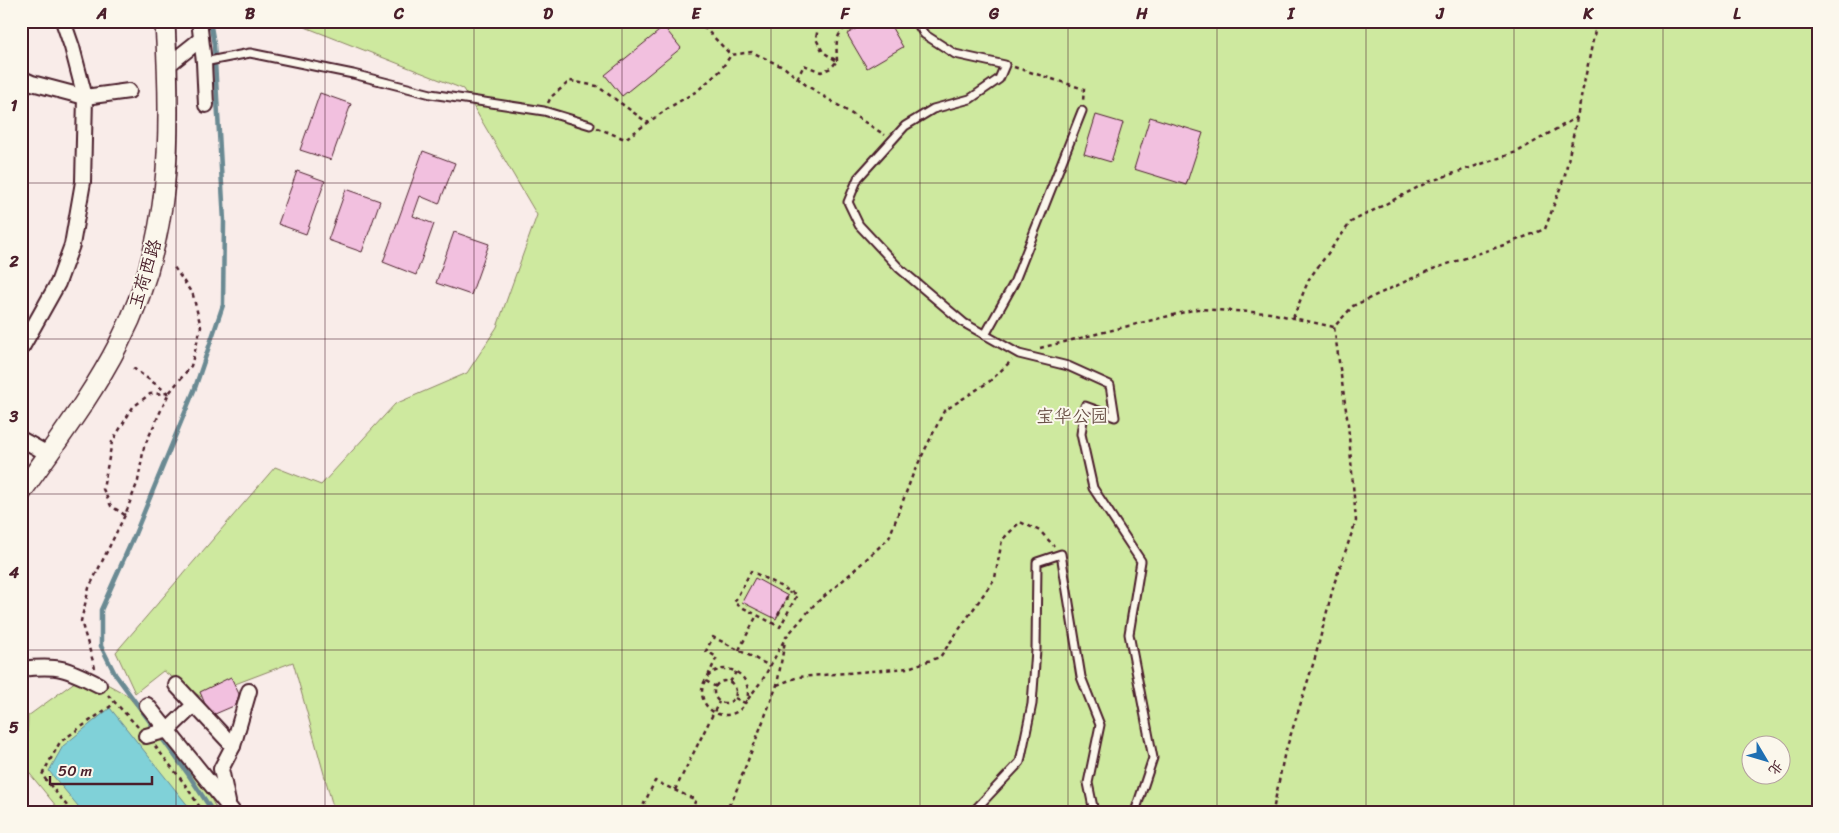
<svg xmlns="http://www.w3.org/2000/svg" width="1839" height="833" font-family="Sriracha,'LXGW WenKai TC',sans-serif">
<style>
.green{fill:#cee99f;stroke:#8c8465;fill-rule:evenodd}
.water{fill:#80d1d8;stroke:#6a8a93}
.lines{fill:none;stroke-linecap:round;stroke-linejoin:round}
.stream{stroke:#6a8a93;stroke-width:4.5}
.building{fill:#f2c0df;stroke:#4a1f2b}
.lane-casing{stroke:#4a1f2b;stroke-width:11}
.street-casing{stroke:#4a1f2b;stroke-width:18}
.secondary-casing{stroke:#4a1f2b;stroke-width:22}
.path{stroke:#4a1f2b;stroke-width:2.5;stroke-dasharray:4 4;stroke-linecap:butt}
.lane{stroke:#fbf7ec;stroke-width:7}
.street{stroke:#fbf7ec;stroke-width:14}
.secondary{stroke:#fbf7ec;stroke-width:19}
.grid{fill:none;stroke:#4a1f2b;stroke-width:1;stroke-opacity:0.55}
.labels{text-anchor:middle;dominant-baseline:central;stroke-width:4;stroke-linejoin:round;paint-order:stroke}
.street-label{font-size:18px;fill:#4a1f2b;stroke:#fbf7ec}
.park-label{font-size:18px;fill:#6b5248;stroke:#fbf7ec}
.neatline{fill:none;stroke:#4a1f2b;stroke-width:2}
.grid-label{font-size:16px;text-anchor:middle;font-weight:bold;fill:#4a1f2b}
</style>
<rect width="100%" height="100%" fill="#f9ece9"/>
<filter id="ink" filterUnits="userSpaceOnUse"><feTurbulence type="fractalNoise" baseFrequency=".02" numOctaves="2"/><feDisplacementMap in="SourceGraphic" scale="10" xChannelSelector="R" yChannelSelector="G"/><feConvolveMatrix kernelMatrix="1 2 1 2 8 2 1 2 1" color-interpolation-filters="sRGB"/></filter>
<g filter="url(#ink)">
<g class="green">
<path d="M299,21H1818V812H332V803L293,662L201,697L163,671L135,693L116,652L275,467L321,485L395,404L467,373L497,327L537,215L463,89L300,25ZM1752,746H1782V776H1752Z"/>
<path d="M87,673L127,695L208,793L218,812H61L26,769L28,716Z"/>
</g>
<path class="water" d="M110,708L193,812H83L49,771L63,746Z"/>
<g class="lines">
<path class="stream" d="M210,21L214,44L224,221L223,305L195,388L135,534L101,610V646L115,674L188,774L213,812"/>
</g>
<g class="building">
<path d="M869,21H888L903,47L867,68L847,34Z"/>
<path d="M664,27L681,48L622,96L605,75Z"/>
<path d="M320,93L351,104L331,160L300,150Z"/>
<path d="M1096,115L1123,123L1111,162L1084,154Z"/>
<path d="M1150,117L1203,133L1186,185L1134,169Z"/>
<path d="M423,151L455,163L439,204L420,196L413,216L434,224L416,275L383,262Z"/>
<path d="M297,171L325,181L306,234L278,224Z"/>
<path d="M346,189L380,201L362,252L328,240Z"/>
<path d="M454,232L489,244L471,295L436,283Z"/>
<path d="M755,578L788,596L776,619L742,602Z"/>
<path d="M231,677L239,694L236,705L215,714L205,704L200,692Z"/>
</g>
<g class="lines">
<g class="lane-casing">
<g id="lane">
<path d="M916,21L924,34L955,54L1005,65L999,79L970,99L933,109L905,126L858,178L848,202L859,225L899,268L964,323L1019,354L1068,366L1110,385L1115,417L1085,406L1081,434L1093,488L1141,561L1129,634L1153,758L1135,812"/>
<path d="M204,62L250,53L353,74L431,94L544,111L590,125"/>
<path d="M985,335L1014,283L1082,111"/>
<path d="M973,812L1020,762L1032,704L1036,650L1037,562L1061,554L1081,677L1100,725L1088,783L1094,812"/>
</g>
</g>
<g class="street-casing">
<g id="street">
<path d="M199,21L204,62L206,105"/>
<path d="M167,66L201,39"/>
<path d="M21,78L32,83L85,97L129,91"/>
<path d="M21,349L58,283L72,245L83,182L85,97L72,47L63,21"/>
<path d="M21,439L48,454"/>
<path d="M21,669C59,665 66,668 99,685"/>
<path d="M176,685L233,746"/>
<path d="M147,705L233,812"/>
<path d="M146,736L168,730L194,705"/>
<path d="M228,802L221,769L233,746L249,691"/>
</g>
</g>
<g class="secondary-casing">
<path id="secondary" d="M21,493C55,444 92,396 119,343C172,241 172,135 165,24"/>
</g>
<g class="path">
<path d="M629,21L637,26L658,21"/>
<path d="M698,21L731,55"/>
<path d="M837,61C836,38 835,36 852,21"/>
<path d="M1014,67L1084,89L1083,101"/>
<path d="M797,79L804,65L821,72L831,68L837,61L823,52L816,39L818,27L814,21"/>
<path d="M548,103L551,97L570,81L597,86L648,123"/>
<path d="M597,128L625,139L670,107L697,91L720,71L731,55L752,52L785,68L806,85L885,135"/>
<path d="M1293,318L1309,279L1351,222L1428,182L1517,152L1577,117"/>
<path d="M1040,348L1197,309L1270,313L1334,327"/>
<path d="M133,368L168,393"/>
<path d="M125,515L111,506L103,489L112,442L133,407L150,394L169,393"/>
<path d="M778,615L790,592"/>
<path d="M739,650L757,615L780,627L797,595L751,571L734,603L757,615"/>
<path d="M95,668L81,621L89,588L125,515L138,481L144,447L169,393L191,366L201,327L193,295L174,267"/>
<circle cx="725" cy="692" r="23"/>
<path d="M708,676L717,657L706,651L713,637L770,666"/>
<circle cx="725" cy="692" r="11"/>
<path d="M706,681L716,687"/>
<path d="M730,682L736,672"/>
<path d="M777,685L798,677L908,668L940,657L995,578L1002,540L1020,522L1040,531L1054,546"/>
<path d="M108,695L138,727"/>
<path d="M735,698L745,703L763,679L786,637L814,605L848,576L889,538L913,474L944,411L990,381L1012,360"/>
<path d="M155,746L184,783L203,812"/>
<path d="M675,790L719,702"/>
<path d="M72,812L42,775L60,742L115,703"/>
<path d="M640,812L655,781L696,800L690,812"/>
<path d="M724,812L733,799L777,685L785,641"/>
<path d="M1270,812L1273,811L1284,756L1315,658L1334,584L1356,521L1348,424L1334,327L1353,306L1430,270L1504,245L1545,229L1565,175L1597,21"/>
</g>
<use href="#lane" class="lane"/>
<use href="#street" class="street"/>
<use href="#secondary" class="secondary"/>
</g>
</g>
<path class="grid" d="M176,21V812M325,21V812M474,21V812M622,21V812M771,21V812M920,21V812M1068,21V812M1217,21V812M1366,21V812M1514,21V812M1663,21V812M21,183H1818M21,339H1818M21,494H1818M21,650H1818"/>
<g class="labels">
<g class="street-label">
<text transform="translate(145 274) rotate(-73)">玉荷西路</text>
</g>
<g class="park-label">
<text x="1072" y="416">宝华公园</text>
</g>
</g>
<rect width="1839" height="833" fill="none" stroke="#fbf7ec" stroke-width="55"/>
<g transform="translate(1766 760) rotate(128)"><circle r="24" fill="#fbf7ec" stroke="#b4a19f"/>
<path d="M0-4L9 19L0 12L-9 19Z" fill="#1f6fb2"/>
<text y="-8" font-size="14" font-weight="bold" text-anchor="middle" fill="#4a1f2b">北</text>
</g>
<path d="M50 776v8h102v-8" fill="none" stroke="#4a1f2b" stroke-width="2.5"/>
<text x="58" y="776" font-size="15" fill="#4a1f2b" stroke="#fbf7ec" stroke-width="4" paint-order="stroke">50 m</text>
<rect x="28" y="28" width="1784" height="778" class="neatline"/>
<g class="grid-label">
<text x="102" y="19">A</text>
<text x="250" y="19">B</text>
<text x="399" y="19">C</text>
<text x="548" y="19">D</text>
<text x="696" y="19">E</text>
<text x="845" y="19">F</text>
<text x="994" y="19">G</text>
<text x="1142" y="19">H</text>
<text x="1291" y="19">I</text>
<text x="1440" y="19">J</text>
<text x="1588" y="19">K</text>
<text x="1737" y="19">L</text>
<text x="14" y="111">1</text>
<text x="14" y="267">2</text>
<text x="14" y="422">3</text>
<text x="14" y="578">4</text>
<text x="14" y="733">5</text>
</g>
</svg>
